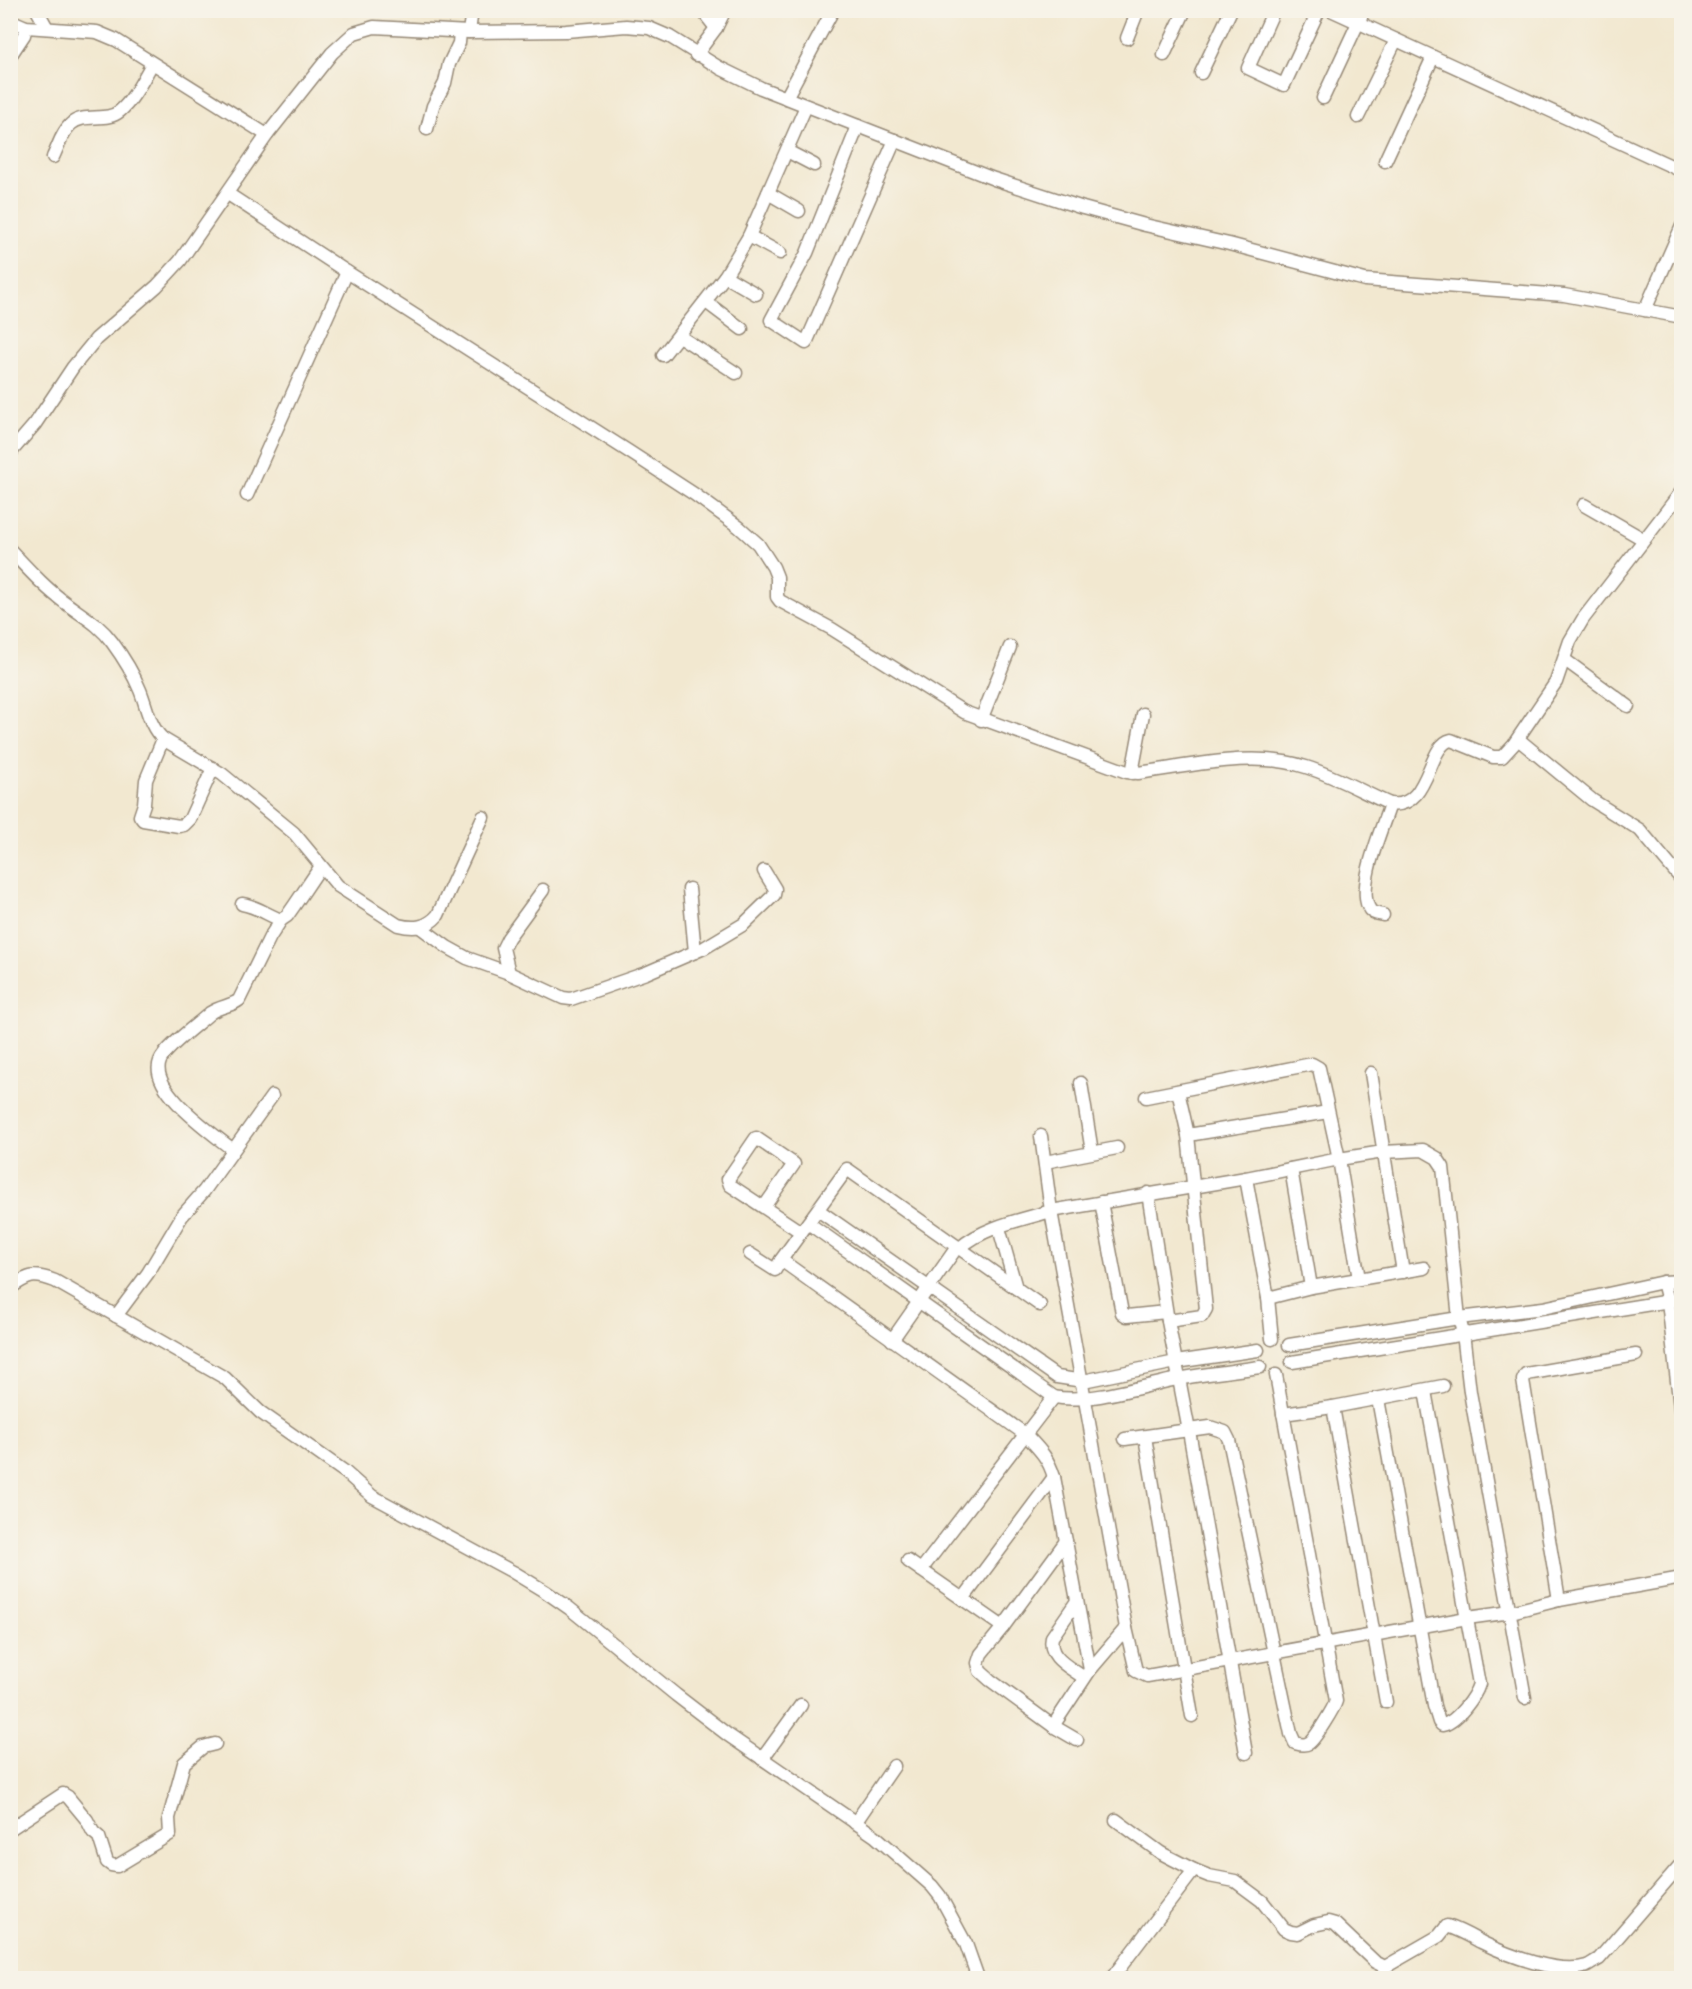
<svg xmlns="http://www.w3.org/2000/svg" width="1692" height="1989" font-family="'EB Garamond',serif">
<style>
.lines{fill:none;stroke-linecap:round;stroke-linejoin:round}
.minor-casing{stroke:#968977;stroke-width:15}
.minor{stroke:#fff;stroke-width:12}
</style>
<rect width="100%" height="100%" fill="#f7f3e8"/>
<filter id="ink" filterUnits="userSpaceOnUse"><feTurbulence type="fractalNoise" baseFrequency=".0167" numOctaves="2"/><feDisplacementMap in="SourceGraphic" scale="12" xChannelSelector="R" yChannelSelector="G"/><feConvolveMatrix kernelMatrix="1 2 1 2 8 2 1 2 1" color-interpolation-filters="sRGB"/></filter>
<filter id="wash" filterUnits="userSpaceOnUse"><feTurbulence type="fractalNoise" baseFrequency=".008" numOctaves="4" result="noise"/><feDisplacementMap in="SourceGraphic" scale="24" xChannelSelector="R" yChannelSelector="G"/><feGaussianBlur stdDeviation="1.35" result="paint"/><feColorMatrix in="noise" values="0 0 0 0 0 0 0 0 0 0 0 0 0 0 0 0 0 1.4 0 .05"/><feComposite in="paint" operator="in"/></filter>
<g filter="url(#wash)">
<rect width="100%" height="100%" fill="#f2e8d0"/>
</g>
<g filter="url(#ink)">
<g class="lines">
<g class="minor-casing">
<g id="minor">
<path d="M37,10L47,28"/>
<path d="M699,10L705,14L716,28"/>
<path d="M1274,10L1248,68L1284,85L1319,10"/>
<path d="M1331,10L1682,171"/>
<path d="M10,20L26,27L97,32L116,40L267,135"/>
<path d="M469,32L472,10"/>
<path d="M1127,38L1138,10"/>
<path d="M696,55L716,28L725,10"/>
<path d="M1164,55L1185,10"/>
<path d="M10,56L24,35L26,27"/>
<path d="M1201,73L1231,10"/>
<path d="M786,98L833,10"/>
<path d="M1323,98L1364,10"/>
<path d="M1358,117L1396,40"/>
<path d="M858,126L807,253L771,320L806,343L895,140"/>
<path d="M427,129L433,106L445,83L449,64L459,43L460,32"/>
<path d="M787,151L814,165"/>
<path d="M53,157C58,147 62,132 71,124C84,112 106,123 120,111C134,99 143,79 152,64"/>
<path d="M1385,161L1433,57"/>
<path d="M768,193L799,211"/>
<path d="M228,194L347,272L628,451L694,494L739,527L758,544L773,567L777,577V597L780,601L832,629L964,712L1127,772L1138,773C1191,766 1255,750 1306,767C1335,776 1363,792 1390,804C1430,810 1427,745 1451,740L1493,757H1502L1514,744L1556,682L1570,641L1583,619L1682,491"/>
<path d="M749,236L780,253"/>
<path d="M725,276L756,294"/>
<path d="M706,302L742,329"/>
<path d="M1645,310L1682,226"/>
<path d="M679,336L736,373"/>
<path d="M663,355L725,276L749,236L806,106"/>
<path d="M10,453L35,424L73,367L96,339L157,286L180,261L267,135L332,53L354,33L374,27L469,32L566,31L626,26L649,28L670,37L720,68L761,88L994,179L1083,208L1145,225L1229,244L1365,280L1564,295L1682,317"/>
<path d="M247,495L347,272"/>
<path d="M1584,505L1643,539"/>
<path d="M10,550C28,569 46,589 67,604C84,617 99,624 112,642C123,657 133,673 140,690C147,707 149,726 163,739L222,774L294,833L338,886L398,925C414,929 427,928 438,915L483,817"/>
<path d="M1565,660L1628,706"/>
<path d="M981,720L1010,647"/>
<path d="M163,739L146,780L144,804L140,816L143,820L179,826L184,825L190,819L213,768"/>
<path d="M1518,739L1592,800L1640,830L1682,880"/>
<path d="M1132,773L1143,714"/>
<path d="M689,889L695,952"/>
<path d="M242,904C256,906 268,915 281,920"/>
<path d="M1383,915C1379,914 1373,914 1370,910C1355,888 1383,827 1390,804"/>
<path d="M420,927L447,947L467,958L509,973L563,998L571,999L646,973L704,948L744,924L774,895L775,889L764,871"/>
<path d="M509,973L503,948L508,938L543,890"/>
<path d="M1371,1073L1403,1272"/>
<path d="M1081,1083L1092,1152"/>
<path d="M1146,1097L1302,1066L1312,1064L1319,1068L1339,1159L1359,1279"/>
<path d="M1188,1135L1328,1112"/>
<path d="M233,1150C214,1134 148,1090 160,1061C165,1048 198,1024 210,1013C220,1006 232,1006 239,1000L270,937L281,920L287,916L294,906L321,866"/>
<path d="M1045,1162L1117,1148"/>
<path d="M1291,1169L1311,1287"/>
<path d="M1246,1178L1268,1298L1272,1339"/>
<path d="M1148,1193L1168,1321L1189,1431L1246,1753"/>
<path d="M1101,1202L1122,1313L1127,1316L1166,1312"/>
<path d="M764,1207L794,1164L756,1138L728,1179L730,1185L801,1232"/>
<path d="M818,1210L1057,1377L1083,1381L1176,1362L1258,1350"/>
<path d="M808,1223L1054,1397C1086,1404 1144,1386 1177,1379C1205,1374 1233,1371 1260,1367"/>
<path d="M999,1228L1016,1288"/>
<path d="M750,1254L775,1270L781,1260"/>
<path d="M1663,1282L1668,1301L1682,1426"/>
<path d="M10,1288C29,1275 33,1273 55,1281L225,1378L260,1412L345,1472L372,1496L513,1572L546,1592L569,1608L676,1695L728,1735L875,1836L932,1886L940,1896L966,1944L978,1978"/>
<path d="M1268,1298L1311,1287L1424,1268"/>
<path d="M1040,1305L847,1169L781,1260L1025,1434C1039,1449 1048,1457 1054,1477L1090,1670"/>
<path d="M116,1316L148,1273L182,1216L204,1191L272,1096"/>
<path d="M1168,1321L1202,1316L1206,1309L1188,1135L1178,1091"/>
<path d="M892,1340L957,1247L960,1248C983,1227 1021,1220 1051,1211L1041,1136"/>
<path d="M1289,1345L1459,1318L1543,1308L1663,1282L1682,1281"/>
<path d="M1292,1362L1682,1299"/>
<path d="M1378,1399L1434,1706L1439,1722L1442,1725C1456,1723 1475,1697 1479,1684L1425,1391"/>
<path d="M1333,1407L1386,1702"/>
<path d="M1283,1414L1333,1407L1443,1386"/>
<path d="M1145,1437L1192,1716"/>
<path d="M1125,1439L1210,1427L1225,1432L1229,1440L1291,1734L1295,1743C1299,1744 1304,1746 1309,1743C1315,1739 1334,1708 1336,1701L1276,1375"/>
<path d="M1066,1541L1003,1627L981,1654L978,1663L980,1671L990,1680L1053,1726L1077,1740"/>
<path d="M908,1561L1003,1627"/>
<path d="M921,1570L1054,1397"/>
<path d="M963,1599L1054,1477"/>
<path d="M1559,1600L1523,1380L1526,1374L1636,1355"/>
<path d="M1077,1601L1052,1637C1047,1658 1070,1667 1084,1678"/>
<path d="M1126,1628L1051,1211L1246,1178L1339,1159L1383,1152L1423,1150L1437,1158L1443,1167L1459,1318L1463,1333L1470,1392L1525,1698"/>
<path d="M1053,1726L1090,1670L1126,1628L1136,1671L1147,1676L1467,1618L1511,1612L1559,1600L1682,1578"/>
<path d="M762,1759L801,1705"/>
<path d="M1116,1820L1161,1853L1194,1870"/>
<path d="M855,1823L894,1766"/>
<path d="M10,1829L63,1794L68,1797L87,1820L93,1832L99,1837L107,1862L111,1865L117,1866L170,1834L169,1818L184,1763L203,1747L215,1744"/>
<path d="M1112,1978L1194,1870L1209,1876L1235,1881L1262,1901L1284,1929L1291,1932L1298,1933L1314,1925L1328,1922L1335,1924L1375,1962L1385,1967L1439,1936L1447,1926C1460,1930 1470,1936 1481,1942C1507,1955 1559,1975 1587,1966C1591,1964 1595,1961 1599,1959L1682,1863"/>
</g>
</g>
<use href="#minor" class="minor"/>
</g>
</g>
<rect width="1692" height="1989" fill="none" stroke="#f7f3e8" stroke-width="36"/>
</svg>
